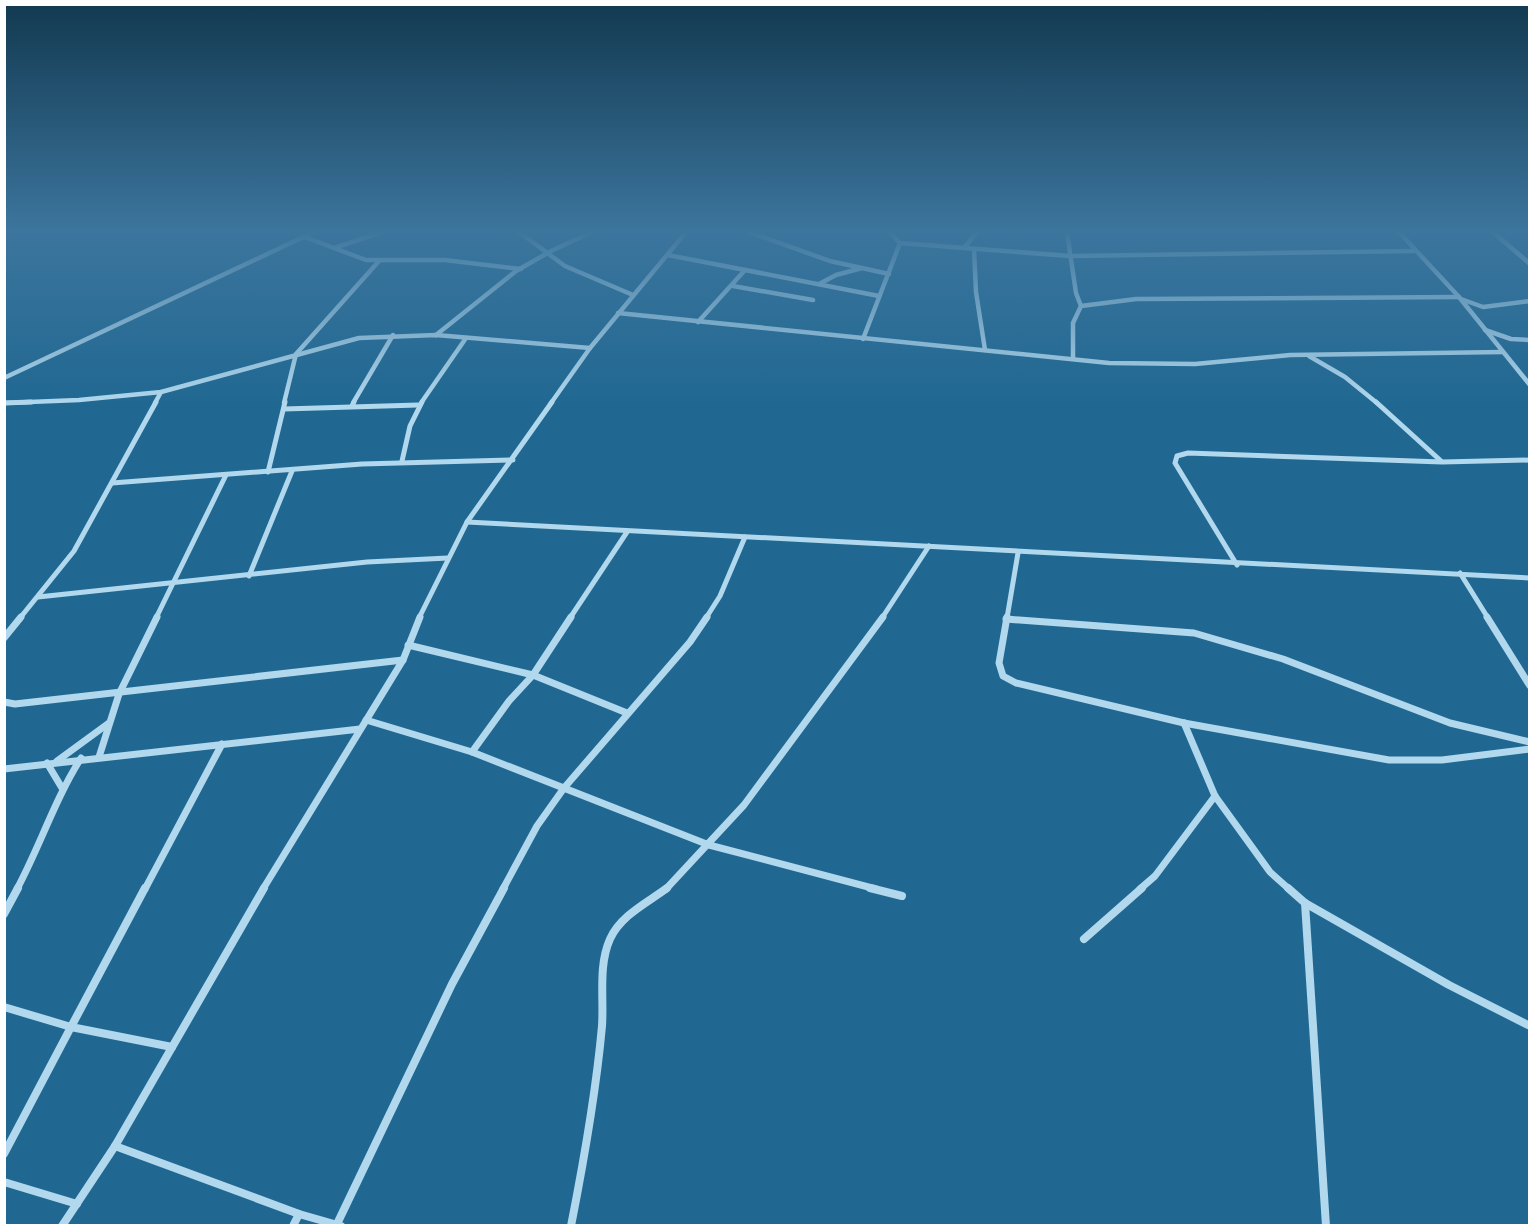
<svg xmlns="http://www.w3.org/2000/svg" width="1534" height="1230" font-family="'Work Sans',sans-serif">
<style>
.lines{fill:none;stroke-linecap:round;stroke-linejoin:round}
.minor-far3{stroke:#b1d8ed;stroke-width:4.5}
.minor-far2{stroke:#b1d8ed;stroke-width:5}
.minor-far1{stroke:#b1d8ed;stroke-width:7}
.minor{stroke:#b1d8ed;stroke-width:8}
</style>
<rect width="100%" height="100%" fill="#206892"/>
<g class="lines">
<g class="minor-far3">
<path d="M519,232L565,266L633,295"/>
<path d="M749,232L830,261L862,268L836,275L819,284"/>
<path d="M890,232L900,243L1070,256L1414,251"/>
<path d="M1067,232L1076,293L1081,306L1073,323V358"/>
<path d="M1399,232L1459,297L1530,385"/>
<path d="M1493,232L1530,264"/>
<path d="M305,237L366,260H445L521,269"/>
<path d="M334,248L382,232"/>
<path d="M964,248L977,232"/>
<path d="M974,249L976,292L985,350"/>
<path d="M668,255L879,296"/>
<path d="M862,268L889,274"/>
<path d="M733,286L813,300"/>
<path d="M1461,299L1483,307L1530,301"/>
<path d="M1081,306L1136,299L1459,297"/>
<path d="M618,313L1109,363L1195,364L1290,355L1503,352"/>
<path d="M698,322L745,270"/>
<path d="M1485,330L1511,339L1530,340"/>
<path d="M436,335L516,271L551,251L592,232"/>
<path d="M863,339L900,243"/>
<path d="M1309,356L1345,377L1377,403"/>
<path d="M4,378L314,232"/>
<path d="M4,403L79,400L161,392L359,338L436,335L590,348"/>
<path d="M155,403L161,392"/>
<path d="M284,403L296,354L379,261"/>
<path d="M353,403L393,335"/>
<path d="M421,403L466,338"/>
<path d="M551,403L590,348L686,232"/>
</g>
<g class="minor-far2">
<path d="M1376,402L1441,461"/>
<path d="M4,403L31,402"/>
<path d="M352,406L354,402"/>
<path d="M284,409L418,405"/>
<path d="M402,461L410,426L422,402"/>
<path d="M268,472L285,402"/>
<path d="M112,483L362,464L513,460"/>
<path d="M467,522L1530,578"/>
<path d="M1237,565L1175,463L1177,456L1188,453L1442,462L1530,460"/>
<path d="M1460,573L1488,618"/>
<path d="M249,576L292,471"/>
<path d="M38,597L367,562L448,558"/>
<path d="M20,618L74,551L156,402"/>
<path d="M156,618L226,475"/>
<path d="M419,618L467,522L552,402"/>
<path d="M570,618L627,532"/>
<path d="M706,618L720,596L745,537"/>
<path d="M882,618L929,546"/>
<path d="M1007,618L1018,553"/>
</g>
<g class="minor-far1">
<path d="M1007,617L999,663L1003,676L1016,683L1184,723L1389,760H1442L1530,749"/>
<path d="M1487,617L1530,686"/>
<path d="M1006,619L1194,633L1283,659L1450,723L1530,742"/>
<path d="M4,638L21,617"/>
<path d="M408,645L533,675L627,713"/>
<path d="M4,702L15,704L403,660"/>
<path d="M366,720L472,752L709,845L876,889"/>
<path d="M1184,723L1215,796L1270,872L1289,889"/>
<path d="M472,752L509,701L533,675L571,617"/>
<path d="M99,757L119,694L157,617"/>
<path d="M57,761L109,723"/>
<path d="M47,763L62,788"/>
<path d="M4,769L360,729"/>
<path d="M17,889C40,846 55,799 81,758"/>
<path d="M145,889L222,744"/>
<path d="M263,889L403,660L420,617"/>
<path d="M503,889L537,826L564,788L690,642L707,617"/>
<path d="M666,889L744,805L883,617"/>
<path d="M1140,889L1155,876L1215,796"/>
</g>
<g class="minor">
<path d="M145,888L71,1027L172,1047"/>
<path d="M870,888L902,896"/>
<path d="M1288,888L1305,903L1449,985L1530,1026"/>
<path d="M1305,903L1326,1226"/>
<path d="M4,914L18,888"/>
<path d="M1084,939L1142,888"/>
<path d="M4,1007L71,1027L4,1154"/>
<path d="M115,1146L299,1214L341,1226"/>
<path d="M4,1182L77,1204"/>
<path d="M337,1224L452,984L504,888"/>
<path d="M62,1226L115,1146L264,888"/>
<path d="M293,1226L299,1214"/>
<path d="M571,1226C584,1160 596,1093 602,1026C604,998 598,966 610,939C621,915 647,903 667,888"/>
</g>
</g>
<linearGradient id="sky" x2="0" y2="1"><stop stop-color="#123950"/><stop offset="0.57" stop-color="#3c759d"/><stop offset="1" stop-color="#3c759d" stop-opacity="0"/></linearGradient>
<rect width="1534" height="405" fill="url(#sky)"/>
<rect width="1534" height="1230" fill="none" stroke="#ffffff" stroke-width="12"/>
</svg>
